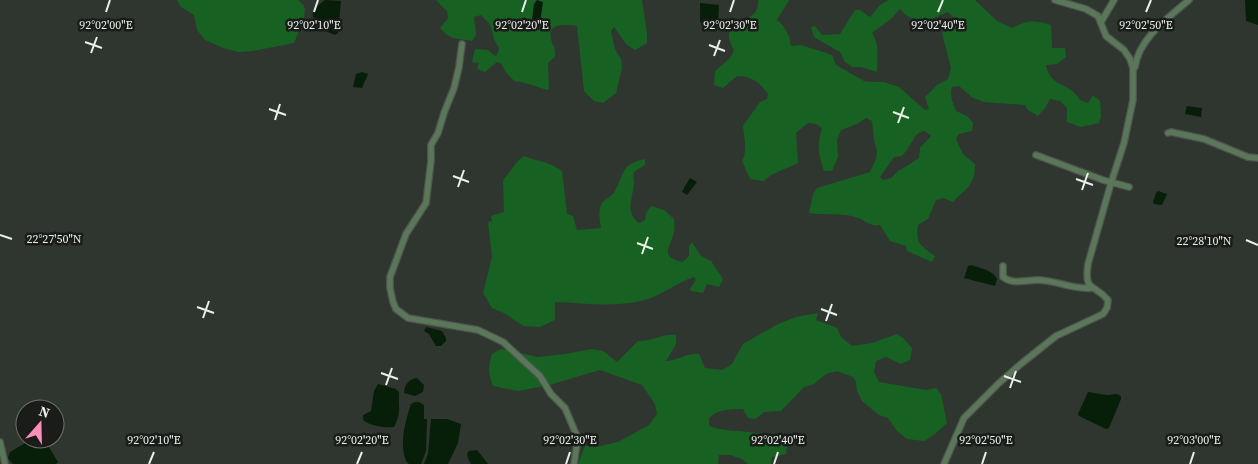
<svg xmlns="http://www.w3.org/2000/svg" width="1258" height="464" font-family="'Source Serif 4',serif">
<style>
.green{fill:#176222;fill-rule:evenodd}
.water{fill:#071e08}
.lines{fill:none;stroke-linecap:round;stroke-linejoin:round}
.minor-casing{stroke:#4d544d;stroke-width:8}
.minor{stroke:#5a775a;stroke-width:5.5}
.ticks{fill:none;stroke:#eaefea;stroke-width:2}
.ticks-label{font-size:12px;text-anchor:middle;fill:#eaefea;stroke:#191c19;stroke-width:5;stroke-linejoin:round;paint-order:stroke}
</style>
<rect width="100%" height="100%" fill="#2f362f"/>
<g class="green">
<path d="M177,0H298C299,1 303,4 304,6C308,14 297,35 294,43L253,51L238,52L223,48L205,40L197,30L194,15L181,7Z"/>
<path d="M436,0H642L647,33V43L635,50L626,44L614,27L611,31L615,49L621,59L622,68L616,93L603,103L594,101L584,91L577,26C567,25 547,22 551,38C552,47 556,45 555,57L548,63L549,88L548,90C536,87 526,82 514,81L505,71L502,64L497,62L485,72L477,69L479,63L472,62L475,49L488,50L495,56L497,55L499,48L494,39L490,24L481,15L474,17L476,35L472,41L453,38L447,35L440,28L448,18L447,11Z"/>
<path d="M758,0H789L777,20C786,27 789,34 791,46L801,45L832,55L836,65L864,81L872,82H884L899,87L925,110L929,109L925,97L937,85L948,79L951,68L942,33L945,25L955,29L954,18L948,12C935,17 922,26 909,17C905,15 902,11 900,9L892,18L872,33C880,45 877,58 877,72L861,67H852L845,62L840,52L814,37L811,27L815,26L822,35L840,34L855,10H860L870,17L880,5L888,0H975L997,21L1012,28C1027,20 1036,20 1051,25L1052,48H1065L1066,57L1057,64L1046,65C1050,88 1070,82 1080,100L1088,103L1093,95L1100,101L1101,117L1099,123L1081,127L1067,122V108L1060,101L1050,99L1045,108L1038,116L1028,110L1025,105L984,102L973,98L959,86L952,87C949,95 953,103 956,111L967,116L973,123L972,131L959,134L956,139L963,154L975,164C975,186 967,187 953,202L943,198L936,200L928,219L918,225C915,243 921,246 935,256L932,262L907,251L906,246L890,241L880,225C871,227 866,221 858,218C843,212 825,216 809,213L813,194L817,188L870,172L876,159L877,151L874,140L872,121L866,118L857,124L841,130L837,140L838,157L832,171H824C818,154 817,145 822,128L816,124L808,123L796,133L798,163L771,175L764,181L750,179L742,161C748,151 744,137 743,126L760,102L767,99L768,94C760,82 751,76 737,76L723,88L714,85L715,71L730,58L734,51C732,45 728,40 729,33C733,17 760,23 758,0ZM925,131L931,136L920,148L919,158L907,166L898,171L891,178L883,180L880,177L894,157L902,156C905,152 908,149 910,145C916,137 914,133 925,131Z"/>
<path d="M524,156C539,162 548,161 562,171L567,214L573,216L577,230L601,228C600,220 597,209 603,202C607,198 612,196 615,191C625,172 621,164 645,159V165C642,167 638,169 635,171C632,175 634,178 634,183C633,198 624,212 639,223L645,220L646,213L651,206L664,210L674,219C674,223 675,227 674,232C671,247 658,257 683,262L689,256V246L692,242L701,256L711,261L723,279L719,287L707,284L703,293L691,291L690,289L696,280L694,277C677,282 663,295 645,300C613,308 587,303 555,302V320L540,327L523,326L504,313L492,308L483,293L492,257L488,222L492,221L491,216L504,212L503,180C511,172 515,162 524,156Z"/>
<path d="M818,313L816,320L837,328L841,337L852,346L872,343L897,334L903,338L912,348L910,360L901,364L886,357L876,361L874,372L879,382L926,390L936,388L941,394L947,423L935,434L924,441L907,439L897,431L888,418L879,415L862,401L857,391L856,382L853,377L837,371L826,374L814,384L804,387L781,411L764,412L755,419L748,418L743,409C731,409 718,409 709,418V426C736,436 763,425 787,447L786,454L772,457L771,464H748L742,459L730,455H719L718,464H578L585,446L596,447L618,442L649,425L657,414L655,404L642,385L600,370L549,385L518,391L493,386C488,374 488,367 492,354L501,349L538,357L565,354L592,349L603,351L617,362L638,341C651,342 663,333 676,335V344L666,361C679,360 685,353 699,354L705,368L722,370L732,364L743,344L778,324L796,317Z"/>
</g>
<g class="water">
<path d="M325,0L341,1L338,33L335,35L323,30L324,21L313,17C311,9 319,5 325,0Z"/>
<path d="M537,0L543,2L539,30L531,27L534,4Z"/>
<path d="M1245,0H1258V25L1246,21Z"/>
<path d="M700,3L719,5L718,24L700,22Z"/>
<path d="M362,72L368,74L362,88L353,87L356,74Z"/>
<path d="M1187,106L1202,108L1201,117L1185,114Z"/>
<path d="M690,178L697,182L687,195L682,192L685,186Z"/>
<path d="M1158,191L1167,194L1162,205L1154,204L1153,202L1156,193Z"/>
<path d="M971,265C980,268 993,270 997,279L995,286L964,278L968,266Z"/>
<path d="M426,327L442,331L446,338V341L441,346H436L429,334L424,331Z"/>
<path d="M417,378L424,385L423,392L415,396L404,393C404,385 409,379 417,378Z"/>
<path d="M378,384L396,389L399,392C398,406 402,413 394,427C385,428 370,426 363,420V415L371,411L374,391Z"/>
<path d="M1088,392L1107,395L1117,394L1121,396V399L1109,428L1106,429L1079,416L1078,414Z"/>
<path d="M415,402H419L424,405V419H427L426,451L421,464H409L406,461C399,442 405,423 411,404Z"/>
<path d="M431,419H447L461,424L458,443L448,464H424L428,454Z"/>
<path d="M32,439H44L58,462L56,464H13L8,458L10,452Z"/>
<path d="M477,450L488,464H471C469,460 465,455 469,451Z"/>
</g>
<g class="lines">
<g class="minor-casing">
<g id="minor">
<path d="M1101,22L1114,0"/>
<path d="M462,44L459,67L454,88L444,113L438,133L431,145V161L426,203L406,234L390,277V288L393,302L396,309L408,318L478,330L503,342L540,376L551,394L565,408L576,434L577,444L574,464"/>
<path d="M1135,67C1139,38 1168,18 1189,0"/>
<path d="M1168,133L1171,132L1204,139L1248,157L1258,158"/>
<path d="M1036,155L1103,180L1129,187"/>
<path d="M1003,266V277C1013,285 1026,280 1037,280C1056,280 1073,290 1091,288"/>
<path d="M0,442L5,464"/>
<path d="M944,464L964,418L999,383L1022,363L1056,336L1103,314L1107,308L1108,300C1094,283 1084,293 1088,264L1111,183L1124,143L1133,100V68L1130,59L1124,50L1106,36L1098,16L1086,9L1055,0"/>
</g>
</g>
<use href="#minor" class="minor"/>
</g>
<path class="ticks" d="M106,12L110,0M314,12L318,0M522,12L526,0M730,12L734,0M938,12L943,0M1146,12L1151,0M85,42L102,48M709,45L725,51M91,53L97,37M714,56L720,40M269,109L286,115M893,112L909,118M275,120L280,104M898,123L904,107M453,176L469,182M1076,179L1093,185M458,187L464,170M1082,190L1088,173M0,235L12,239M1246,240L1258,245M637,243L653,249M642,254L648,237M197,307L214,313M821,309L837,315M203,318L209,301M826,321L832,304M381,373L398,379M1004,376L1021,382M386,385L392,368M1010,388L1016,371M149,464L154,452M357,464L362,452M566,464L570,452M774,464L778,452M982,464L986,452M1190,464L1194,452"/>
<g class="ticks-label">
<text x="314" y="29">92°02'10"E</text>
<text x="522" y="29">92°02'20"E</text>
<text x="730" y="29">92°02'30"E</text>
<text x="938" y="29">92°02'40"E</text>
<text x="1146" y="29">92°02'50"E</text>
<text x="106" y="29">92°02'00"E</text>
<text x="54" y="243">22°27'50"N</text>
<text x="1204" y="245">22°28'10"N</text>
<text x="154" y="444">92°02'10"E</text>
<text x="362" y="444">92°02'20"E</text>
<text x="570" y="444">92°02'30"E</text>
<text x="778" y="444">92°02'40"E</text>
<text x="986" y="444">92°02'50"E</text>
<text x="1194" y="444">92°03'00"E</text>
</g>
<g transform="translate(40 424) rotate(20)"><circle r="24" fill="#191c19" stroke="#6d706d"/>
<path d="M0-4L9 19L0 12L-9 19Z" fill="#fe8ebc"/>
<text y="-8" font-size="14" font-weight="bold" text-anchor="middle" fill="#eaefea">N</text>
</g>
</svg>
